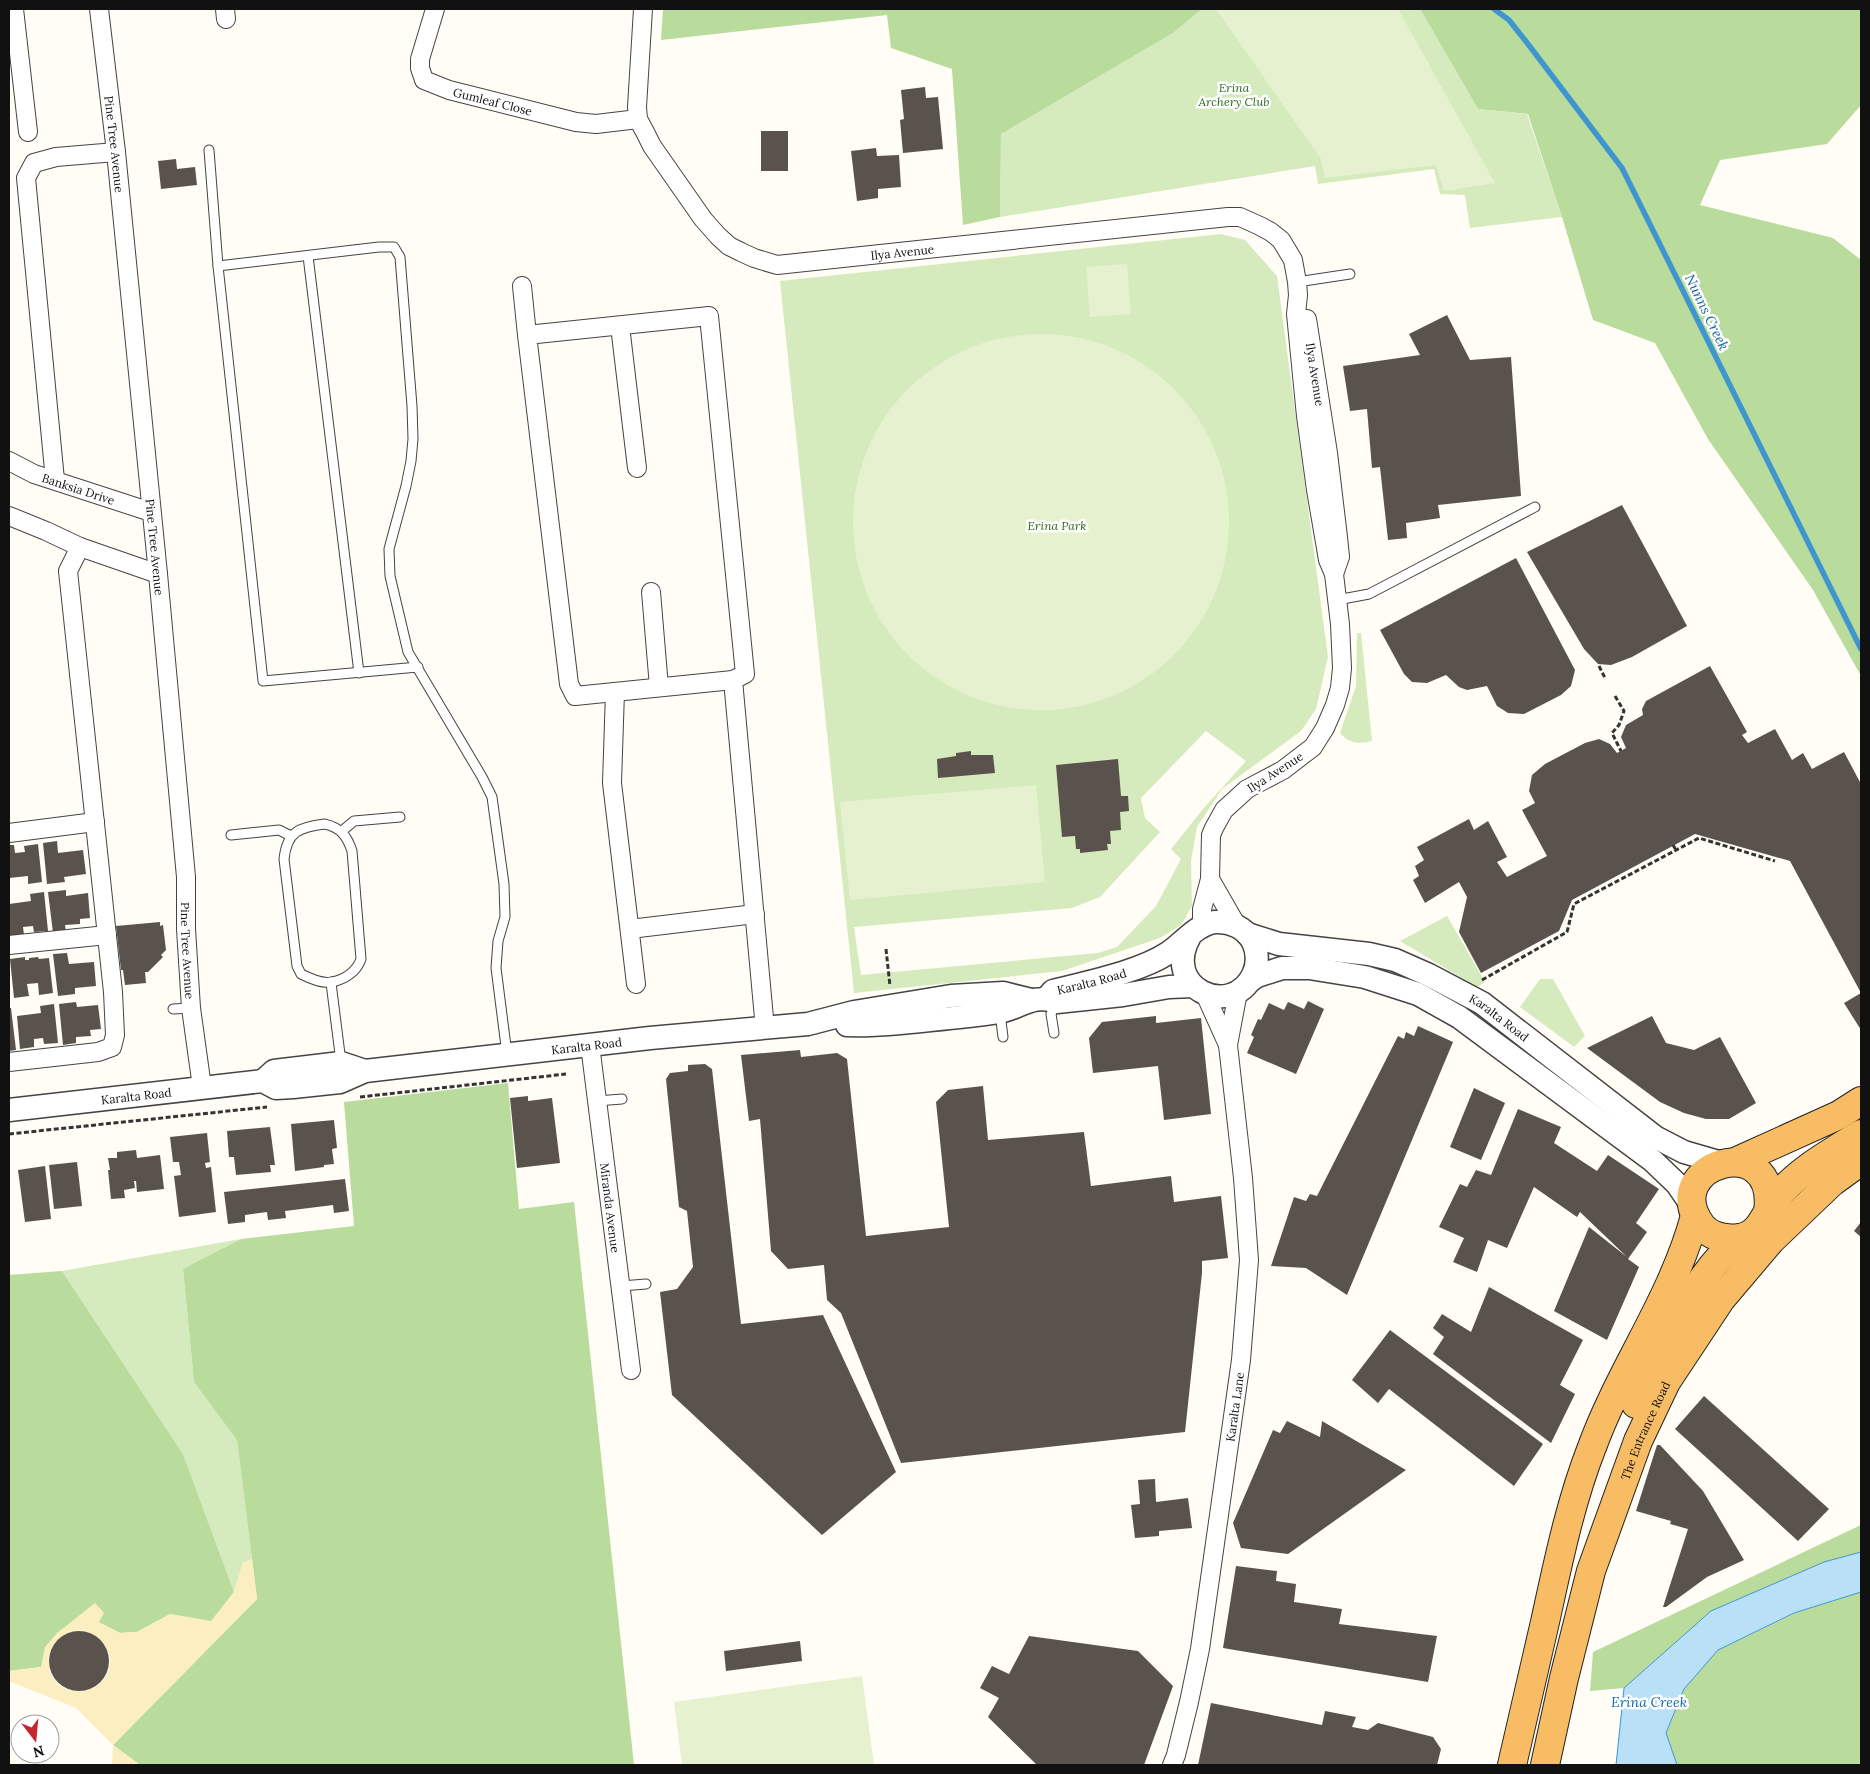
<svg xmlns="http://www.w3.org/2000/svg" width="1870" height="1774" font-family="Lora,serif">
<style>
.green{fill:#d5ebbd;fill-rule:evenodd}
.forest{fill:#b9dc9c}
.sand{fill:#fbeec1;fill-rule:evenodd}
.pitch{fill:#e6f2cf}
.water{fill:#b9e0f7;stroke:#3f96cf}
.lines{fill:none;stroke-linecap:round;stroke-linejoin:round}
.stream{stroke:#3f96cf;stroke-width:5.5}
.building{fill:#5a524d}
.service-casing{stroke:#444;stroke-width:11}
.minor-casing{stroke:#444;stroke-width:20}
.tertiary-casing{stroke:#444;stroke-width:25}
.trunk-casing{stroke:#222;stroke-width:30}
.path{stroke:#333;stroke-width:3;stroke-dasharray:5 2.5;stroke-linecap:butt}
.service{stroke:#fff;stroke-width:9}
.minor{stroke:#fff;stroke-width:18}
.tertiary{stroke:#fff;stroke-width:22}
.trunk{stroke:#f7bc64;stroke-width:28}
.labels{text-anchor:middle;dominant-baseline:central;stroke-width:5;stroke-linejoin:round;paint-order:stroke}
.park-label{font-size:12px;font-style:italic;fill:#2f6b1f;stroke:#fff}
.street-label{font-size:12px;fill:#111;stroke:#fff}
.water-label{font-size:14px;font-style:italic;fill:#1768a6;stroke:#fff}
</style>
<rect width="100%" height="100%" fill="#fffdf5"/>
<g class="green">
<path d="M1202,9H1420L1478,109L1527,114L1562,217L1470,228L1465,195L1440,194L1434,169L1318,184L1315,166L1000,217L1001,134L1173,33Z"/>
<path d="M1221,234L1245,240L1277,276L1328,657L1316,709L1301,731L1222,789L1197,827L1191,861L1192,906L1181,925L1160,938L1062,971L854,993L780,281ZM1206,731L1246,761L1203,809L1171,849L1181,859L1156,906L1117,947L1098,953L861,975L854,927L1072,908L1100,897L1160,832L1145,818L1141,798Z"/>
<path d="M1357,633H1361L1372,741C1358,744 1350,744 1340,733L1356,686Z"/>
<path d="M1447,916L1485,982L1477,987L1400,941Z"/>
<path d="M1540,979H1553L1585,1036L1574,1047L1520,1007Z"/>
<path d="M241,1239L183,1270L194,1382L237,1439L252,1559L243,1563L234,1592L183,1454L62,1271Z"/>
</g>
<g class="forest">
<path d="M663,9H1202L1173,33L1001,134L1000,217L963,225L952,69L891,48L887,15L661,40Z"/>
<path d="M1420,9H1861V105L1827,144L1720,160L1700,205L1833,238L1861,260V676L1813,590L1708,439L1655,343L1593,320L1562,217L1528,114L1478,109Z"/>
<path d="M508,1083L519,1209L574,1202L634,1765H140L113,1745L257,1599L237,1440L194,1382L183,1269L241,1239L354,1226L344,1102Z"/>
<path d="M62,1271L183,1454L234,1592L211,1622L170,1614L137,1632L120,1633L98,1622L57,1633L41,1667L9,1671V1275Z"/>
<path d="M1861,1525V1552L1824,1562L1711,1611L1624,1688L1590,1691L1593,1652Z"/>
<path d="M1861,1592V1765H1677L1666,1734L1684,1689L1718,1650L1795,1613Z"/>
</g>
<path class="sand" d="M252,1559L257,1599L113,1745L140,1765H112L113,1745L76,1708L9,1681V1671L41,1667L45,1647L57,1633L95,1603L104,1613L99,1622L120,1633L137,1632L170,1614L211,1621L234,1592L243,1563ZM82,1630C104,1636 120,1659 103,1680C98,1687 89,1691 80,1691C41,1693 35,1634 82,1630Z"/>
<g class="pitch">
<path d="M1216,9H1398L1495,183L1444,191L1436,165L1325,178L1321,159Z"/>
<path d="M1127,264L1131,314L1090,317L1086,267Z"/>
<circle cx="1041" cy="522" r="188"/>
<path d="M1036,785L1045,882L850,900L840,802Z"/>
<path d="M862,1676L874,1765H682L674,1702Z"/>
</g>
<path class="water" d="M1861,1552V1592L1794,1613L1718,1650L1684,1689L1666,1733L1677,1765H1616L1624,1688L1711,1611L1824,1562Z"/>
<g class="lines">
<path class="stream" d="M1494,9L1509,20L1528,44L1622,168L1861,649"/>
</g>
<g class="building">
<path d="M925,87L926,98L938,97L943,149L903,153L900,120L904,119L901,90Z"/>
<rect x="761" y="131" width="27" height="40"/>
<path d="M876,148L877,156L899,155L901,187L878,189V198L857,201L851,151Z"/>
<path d="M176,159L177,169L195,167L197,185L161,189L158,161Z"/>
<path d="M1447,315L1470,360L1511,357L1521,496L1438,505L1440,518L1406,523L1407,538L1388,540L1380,467L1372,468L1367,409L1350,411L1343,366L1420,355L1409,334Z"/>
<path d="M1622,505L1687,626L1632,657L1611,665L1598,664L1584,649L1527,552Z"/>
<path d="M1516,558L1575,670L1571,686L1561,695L1524,714L1508,713L1497,706L1487,686L1467,690L1459,687L1446,675L1427,683L1412,682L1404,674L1380,630Z"/>
<path d="M1710,666L1747,732L1742,735L1748,743L1775,729L1792,760L1803,753L1812,769L1844,752L1861,784V1030L1844,1003L1861,993L1790,861L1695,834L1572,900L1559,931L1481,973L1459,932L1467,897L1459,882L1425,903L1413,880L1419,876L1415,866L1424,860L1417,847L1469,819L1474,830L1488,821L1507,857L1497,862L1507,877L1547,856L1522,810L1535,803L1529,791L1532,775L1545,764L1585,743L1599,739L1610,744L1617,753L1626,748L1621,737L1626,725L1643,715L1642,709L1646,701Z"/>
<path d="M971,751V755H993L995,773L938,778L937,759L956,756V753Z"/>
<path d="M1118,759L1121,796H1128L1129,811L1120,812L1121,830L1110,831L1111,844H1107L1108,850L1080,853V849H1076L1075,836L1062,837L1056,765Z"/>
<path d="M57,841L58,853L83,850L86,874L64,877L65,882L47,884L43,843Z"/>
<path d="M38,844L42,882L28,884V876L9,878V845H14L15,853L25,852L24,846Z"/>
<path d="M66,890V896L88,893L90,918L80,919V924L65,925L66,932L53,933L48,892Z"/>
<path d="M44,892L48,931L34,932L33,926L23,927L24,935L10,937L9,904L31,901L30,894Z"/>
<path d="M160,922V926L163,925L166,950L161,955L163,957L148,972H145L146,983L125,985L123,970H121L116,926Z"/>
<path d="M67,953L69,964L94,962L96,986L75,988V994L58,996L53,954Z"/>
<path d="M25,957V960H29V958L38,957L39,959L49,958L53,993L39,995L38,983L27,984L29,996L14,998L10,959Z"/>
<path d="M1308,1001L1324,1009L1296,1074L1247,1053L1254,1037L1251,1035L1258,1019L1261,1020L1269,1003L1284,1010L1288,1002L1304,1009Z"/>
<path d="M76,1002L77,1007L98,1005L101,1029L90,1030L91,1036L76,1037V1043L63,1045L59,1004Z"/>
<path d="M54,1004L58,1043L44,1044L43,1038L34,1039V1047L20,1049L17,1016L41,1013L40,1006Z"/>
<path d="M9,1008H11L16,1050L9,1051Z"/>
<path d="M1156,1016V1023L1201,1018L1211,1114L1164,1120L1158,1066L1093,1073L1089,1038L1102,1022Z"/>
<path d="M1652,1016L1666,1043L1694,1050L1720,1037L1756,1103L1729,1119H1706L1684,1113L1660,1102L1587,1048Z"/>
<path d="M1418,1026L1453,1042L1347,1295L1306,1268L1271,1266L1294,1197L1306,1201L1310,1194L1317,1196L1398,1036L1404,1039L1406,1032L1414,1036Z"/>
<path d="M800,1050L801,1057L837,1053L847,1059L866,1236L949,1227L936,1102L948,1090L983,1086L988,1140L1084,1132L1091,1186L1171,1176L1174,1202L1221,1196L1228,1258L1202,1261V1273L1185,1432L901,1463L841,1313L827,1300L824,1265L788,1269L771,1251L760,1119L749,1121L741,1055Z"/>
<path d="M705,1064L712,1069L741,1324L823,1315L896,1472L822,1535L672,1395L660,1292L677,1289L693,1267L687,1211L679,1207L666,1079L670,1073L688,1071V1065Z"/>
<path d="M1474,1088L1505,1103L1481,1160L1450,1147Z"/>
<path d="M528,1096V1101L552,1098L560,1163L517,1168L510,1098Z"/>
<path d="M1518,1109L1561,1127L1554,1143L1597,1171L1608,1155L1659,1189L1636,1223L1647,1232L1628,1259L1639,1267L1607,1340L1554,1311L1589,1227L1627,1257L1580,1212L1577,1217L1534,1187L1507,1248L1488,1240L1477,1272L1453,1262L1464,1238L1439,1227L1460,1184L1467,1187L1476,1170L1491,1175Z"/>
<path d="M334,1120L337,1148L332,1149L334,1164L324,1165V1167L295,1171L291,1124Z"/>
<path d="M270,1127L275,1165H270L271,1172L236,1175L234,1157H229L227,1131Z"/>
<path d="M207,1133L210,1162L205,1163L206,1168L211,1167L216,1212L179,1217L174,1176L181,1175L179,1162H173L170,1137Z"/>
<path d="M136,1150L137,1158L160,1155L164,1189L137,1192L136,1181H134L135,1188L124,1190L125,1198L111,1199L108,1170H110L108,1158H117V1152Z"/>
<path d="M77,1162L82,1206L54,1209L49,1165Z"/>
<path d="M45,1166L51,1219L25,1222L18,1170Z"/>
<path d="M345,1179L349,1211L334,1213L333,1205L285,1211L286,1218L268,1220L267,1212L245,1215V1222L228,1224L224,1192Z"/>
<path d="M1861,1222V1237L1854,1231Z"/>
<path d="M1489,1287L1583,1340L1560,1385L1575,1394L1551,1443L1433,1354L1444,1337L1433,1328L1442,1314L1471,1332Z"/>
<path d="M1390,1330L1543,1444L1514,1486L1389,1389L1378,1403L1352,1380Z"/>
<path d="M1704,1396L1829,1509L1798,1541L1675,1429Z"/>
<path d="M1287,1421L1320,1437L1322,1421L1406,1470L1288,1554L1241,1548L1233,1523L1273,1430L1280,1433Z"/>
<path d="M1657,1445H1660L1703,1491L1744,1560L1707,1577L1666,1607H1663L1688,1529L1670,1524L1671,1521L1636,1511Z"/>
<path d="M1155,1479L1156,1502L1188,1498L1192,1528L1159,1531V1536L1135,1538L1131,1505L1140,1504L1138,1480Z"/>
<path d="M1236,1566L1277,1571L1276,1581L1296,1584L1294,1602L1342,1609L1339,1624L1437,1636L1428,1682L1223,1648Z"/>
<circle cx="79" cy="1661" r="30"/>
<path d="M1029,1636L1138,1651L1173,1686L1144,1765H1037L988,1717L999,1698L980,1688L992,1666L1009,1674Z"/>
<path d="M800,1641L802,1661L726,1671L724,1651Z"/>
<path d="M1211,1703L1322,1725L1325,1711L1356,1717L1352,1727L1368,1730L1378,1723L1433,1737L1441,1749L1437,1765H1198Z"/>
</g>
<g class="lines">
<g class="service-casing">
<g id="service">
<path d="M209,150L218,266L263,681L418,667"/>
<path d="M308,256L359,673"/>
<path d="M218,266L379,247H394L400,257L412,406L413,439L411,461L406,486L389,549L390,576L408,652L482,777L492,797L504,884L505,917L498,941L496,968L507,1054"/>
<path d="M1297,282L1350,274"/>
<path d="M1337,600L1369,594L1535,507"/>
<path d="M325,824C341,828 347,836 352,851L361,959C357,971 345,980 331,982C322,984 309,978 301,974L297,966L284,859C287,831 300,827 325,824Z"/>
<path d="M342,831L354,821L400,817"/>
<path d="M231,835L279,830L291,836"/>
<path d="M331,983L341,1062"/>
<path d="M173,1009L191,1008"/>
<path d="M1000,1013L1003,1037"/>
<path d="M1054,1033L1051,1014L1057,1002"/>
<path d="M597,1101L622,1099"/>
<path d="M621,1286L646,1284"/>
</g>
</g>
<g class="minor-casing">
<g id="minor">
<path d="M14,9L28,132"/>
<path id="s1" d="M99,9L116,152L158,574L186,877V929L191,1008L202,1087"/>
<path d="M225,9L226,19"/>
<path id="s2" d="M435,9L420,59V68L424,80L449,90L576,122L596,124L638,119"/>
<path id="s3" d="M643,9L637,107L638,119L645,132L652,146L703,219L718,236L729,246L741,252L754,258L777,265L1228,217H1240L1260,226L1271,232L1281,240L1293,260L1297,282L1298,295L1296,314L1306,416L1316,490L1328,560L1334,574L1340,624L1342,668L1340,688L1335,705L1325,728L1313,747L1283,770L1247,789L1224,810L1214,828L1211,835L1210,879L1202,909V926"/>
<path d="M522,286L527,335L569,684L575,696L733,680L745,674L709,316L527,335"/>
<path id="s4" d="M1307,319L1328,453L1338,537L1340,557L1334,574"/>
<path d="M620,326L637,468"/>
<path id="s5" d="M9,461L34,474L151,512"/>
<path d="M55,480L26,178L34,163L56,157L116,152"/>
<path d="M9,516L46,531L80,547L158,574"/>
<path d="M651,592L659,687"/>
<path d="M733,680L765,1029"/>
<path d="M615,692L612,783L636,984"/>
<path d="M9,833L95,822"/>
<path d="M1210,879L1237,926"/>
<path d="M630,929L755,914"/>
<path d="M9,945L107,935"/>
<path d="M1205,994L1228,1045"/>
<path id="s6" d="M590,1045L631,1370"/>
<path d="M9,1062L98,1052L112,1047L115,1035L113,992L68,571L80,547"/>
<path id="s7" d="M1172,1765L1176,1755L1189,1702L1200,1649L1241,1360L1249,1260L1243,1178L1228,1045L1238,992"/>
</g>
</g>
<g class="tertiary-casing">
<g id="tertiary">
<path id="s8" d="M1247,934L1279,944L1369,954L1395,960L1429,975L1482,1003L1655,1137L1684,1152L1722,1163"/>
<path d="M1251,980L1257,976L1282,968H1309L1365,977L1418,994L1459,1017L1653,1161L1677,1184L1692,1206"/>
<path id="s9" d="M1047,998L1053,991C1088,982 1139,972 1168,953C1183,943 1197,924 1215,922C1230,921 1246,928 1253,942C1258,952 1258,965 1253,975C1231,1020 1160,988 1190,936"/>
<path d="M847,1025C874,1026 903,1023 930,1020C953,1018 976,1016 999,1012C1020,1008 1033,993 1057,1002L1123,995L1169,987L1193,986"/>
<path d="M263,1081L274,1071L341,1063L365,1071"/>
<path id="s10" d="M9,1110L263,1081L276,1088L293,1087L340,1082L365,1071L650,1038L808,1024L854,1012L951,996L1003,993L1031,1000"/>
</g>
</g>
<g class="trunk-casing">
<g id="trunk">
<path d="M1735,1162L1839,1115L1861,1101"/>
<path d="M1768,1212C1779,1128 1657,1164 1701,1225C1709,1236 1725,1240 1739,1238C1763,1235 1766,1208 1781,1192C1803,1168 1833,1151 1861,1134"/>
<path d="M1636,1404C1648,1377 1661,1351 1676,1324C1695,1290 1709,1264 1740,1238"/>
<path d="M1512,1765C1523,1717 1534,1670 1545,1622C1558,1563 1570,1503 1592,1447C1621,1368 1673,1298 1695,1216"/>
<path id="s11" d="M1545,1765L1564,1678L1591,1571L1638,1441L1666,1382L1721,1299L1771,1240L1832,1182L1861,1161"/>
</g>
</g>
<g class="path">
<path d="M1599,666L1605,678"/>
<path d="M1615,696L1624,711L1619,725L1612,733L1621,751"/>
<path d="M1673,845L1676,850"/>
<path d="M886,949L890,986"/>
<path d="M1482,980L1567,932L1574,904L1699,838L1775,861"/>
<path d="M360,1097L566,1074"/>
<path d="M9,1134L267,1107"/>
</g>
<use href="#service" class="service"/>
<use href="#minor" class="minor"/>
<use href="#tertiary" class="tertiary"/>
<use href="#trunk" class="trunk"/>
</g>
<g class="labels">
<g class="park-label">
<text x="1234" y="87">Erina<tspan x="1234" dy="14">Archery Club</tspan></text>
<text x="1057" y="525">Erina Park</text>
</g>
<g class="street-label">
<text stroke="none"><textPath href="#s2" startOffset="146">Gumleaf Close</textPath></text>
<text stroke="none"><textPath href="#s1" startOffset="136">Pine Tree Avenue</textPath></text>
<text stroke="none"><textPath href="#s3" startOffset="445">Ilya Avenue</textPath></text>
<text stroke="none"><textPath href="#s4" startOffset="56">Ilya Avenue</textPath></text>
<text stroke="none"><textPath href="#s5" startOffset="75">Banksia Drive</textPath></text>
<text stroke="none"><textPath href="#s1" startOffset="541">Pine Tree Avenue</textPath></text>
<text transform="translate(1275 772) rotate(-33)">Ilya Avenue</text>
<text stroke="none"><textPath href="#s1" startOffset="946">Pine Tree Avenue</textPath></text>
<text stroke="none"><textPath href="#s9" startOffset="49">Karalta Road</textPath></text>
<text stroke="none"><textPath href="#s8" startOffset="270">Karalta Road</textPath></text>
<text stroke="none"><textPath href="#s10" startOffset="585">Karalta Road</textPath></text>
<text stroke="none"><textPath href="#s10" startOffset="128">Karalta Road</textPath></text>
<text stroke="none"><textPath href="#s6" startOffset="164">Miranda Avenue</textPath></text>
<text stroke="none"><textPath href="#s7" startOffset="364">Karalta Lane</textPath></text>
<text stroke="none"><textPath href="#s11" startOffset="350">The Entrance Road</textPath></text>
</g>
<g class="water-label">
<text transform="translate(1707 312) rotate(64)">Nunns Creek</text>
<text x="1649" y="1702">Erina Creek</text>
</g>
</g>
<rect width="1870" height="1774" fill="none" stroke="#111111" stroke-width="20"/>
<g transform="translate(35 1739) rotate(164)"><circle r="24" fill="#ffffff" stroke="#a0a0a0"/>
<path d="M0-4L9 19L0 12L-9 19Z" fill="#c4262e"/>
<text y="-8" font-size="14" font-weight="bold" text-anchor="middle" fill="#111111">N</text>
</g>
</svg>
